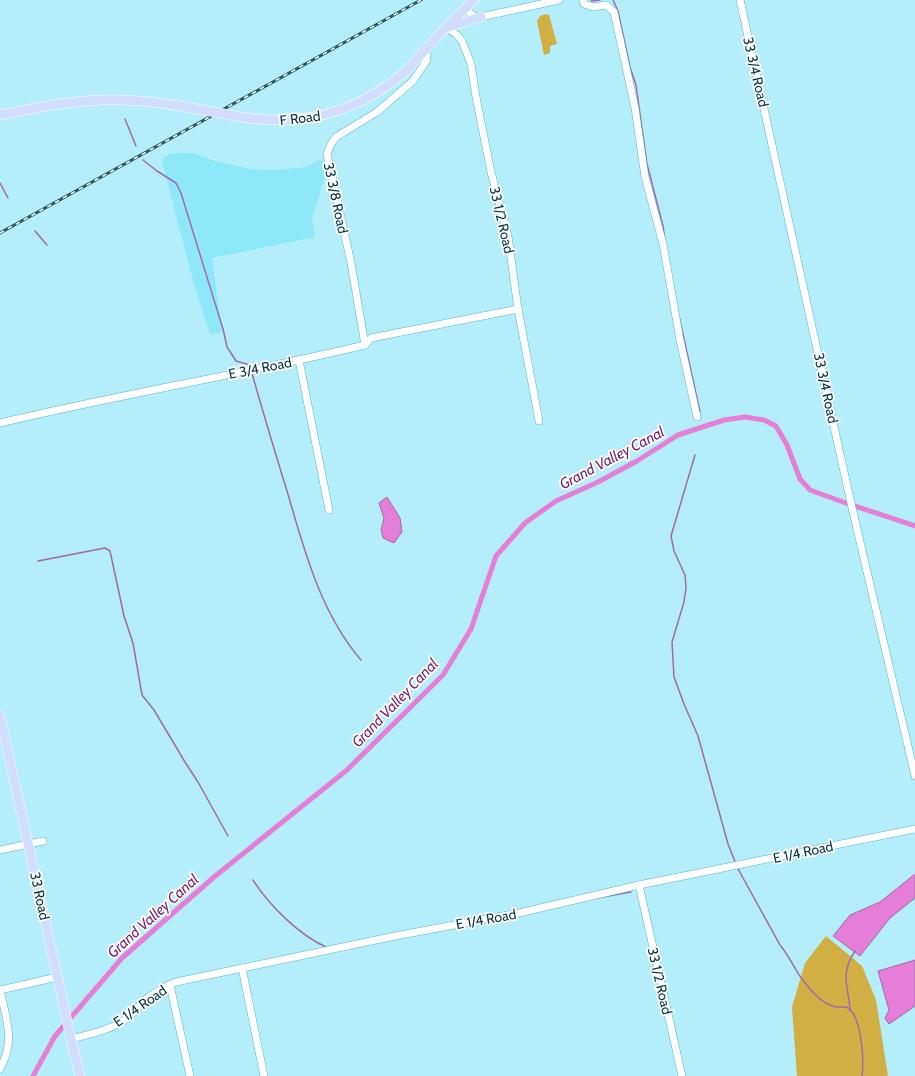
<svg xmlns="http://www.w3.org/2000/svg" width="915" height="1076" font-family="Cabin,sans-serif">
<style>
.built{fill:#8fe8fa}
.green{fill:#d1af42}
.water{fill:#e57ed9;stroke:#a36aac}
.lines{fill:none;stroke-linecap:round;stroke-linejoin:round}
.stream{stroke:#a36aac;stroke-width:1.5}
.canal{stroke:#e57ed9;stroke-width:5}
.minor-casing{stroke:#4db9cd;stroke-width:8}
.major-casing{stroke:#fff;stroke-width:10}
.minor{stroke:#fff;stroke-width:7}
.major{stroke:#d2dcfd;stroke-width:9}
.rail-casing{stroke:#295b64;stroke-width:3}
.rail{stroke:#fff;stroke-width:1.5;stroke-dasharray:4.5;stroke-linecap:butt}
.major-bridge-casing{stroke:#fff;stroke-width:10;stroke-linecap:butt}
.major-bridge{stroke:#d2dcfd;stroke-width:9}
.labels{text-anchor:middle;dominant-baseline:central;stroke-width:3.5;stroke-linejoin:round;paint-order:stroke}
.street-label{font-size:14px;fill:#093a42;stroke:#fff}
.water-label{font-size:15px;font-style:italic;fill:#7e2276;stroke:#fff}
</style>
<rect width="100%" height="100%" fill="#b4eefa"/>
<path class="built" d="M180,153H193L215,161L251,169L275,170L308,167L316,161L322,160V162H324L325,166L328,168L312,218L315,237L212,258L222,332L210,334L194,284L165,173L162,160L169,154Z"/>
<g class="green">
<path d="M546,14L549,15L557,44L550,46V53L544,55L537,21L540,16Z"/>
<path d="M826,936L862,966L876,1000L888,1076H797L792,1007L805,963Z"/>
</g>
<g class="water">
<path d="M387,497L400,518L402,532L394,543L383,538L381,530L384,518L379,503Z"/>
<path d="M915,874V898L890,918L860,956L833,936L850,915L880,902Z"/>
<path d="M915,960V1006L889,1024L885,1018L889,1010L878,971Z"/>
</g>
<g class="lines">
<g class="stream">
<path d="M591,0L592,1L600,0"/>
<path d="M613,0L618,11L630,67L636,85L647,164L663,226L665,240"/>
<path d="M125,119L136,146"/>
<path d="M143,160L157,171L176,183L181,193L223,329L227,347L236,361L250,365"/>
<path d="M0,183L8,198"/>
<path d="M35,231L47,245"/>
<path d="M679,316L700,412"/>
<path d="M252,373C263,413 275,452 287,491C304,549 320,612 361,660"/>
<path d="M695,455L671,536L674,551L685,575L686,588L684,602L672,642L674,677L684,704L698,736L728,844L736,864"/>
<path d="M38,561L105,548L110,551L124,616L133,643L142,695L154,710L185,762L198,782L228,836"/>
<path d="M737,867L780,945C786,952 790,960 795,968C799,976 811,991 818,997C823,1002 829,1005 836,1007C839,1007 843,1007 846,1007C862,1013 864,1062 862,1076"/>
<path d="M253,880C269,905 299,935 326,947"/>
<path d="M597,898L631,892"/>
<path d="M850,1011C849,986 839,976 855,951"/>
</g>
<path class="canal" d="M33,1076L55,1036L122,958L214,877L347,770L443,675L471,629L496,556L525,523L556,501L598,482L637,461L678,435L724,420L745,417L764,420L776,426L787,445L800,479L810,490L843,502L915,526"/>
<g class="minor-casing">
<g id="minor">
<path d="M583,0L584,4L593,7L606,5L614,12L635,108L645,177L663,244L680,340L697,417"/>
<path d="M740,0L850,499L915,776"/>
<path d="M465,8L473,16L481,17L559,0"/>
<path d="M446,27L457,35L462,41L471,64L476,97L491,172L508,236L518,309L539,421"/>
<path d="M365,345L351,263L327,154L331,144L336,137L377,112L413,81L427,60L426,49"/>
<path d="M299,360L329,510"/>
<path d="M0,423C121,394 244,374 365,345L371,338L518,309"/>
<path d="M0,850L43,841"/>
<path d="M639,885L682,1076"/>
<path d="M242,968L264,1076"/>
<path d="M170,985L190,1076"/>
<path d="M0,990C6,1019 16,1040 0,1069"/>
<path d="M0,990L57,977"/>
<path d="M71,1039C90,1034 112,1030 129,1017C135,1012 140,1004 146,999C155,992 166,986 176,982L395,936L519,913L639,885L915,829"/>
</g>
</g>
<g class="major-casing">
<g id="major">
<path d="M448,27L481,17"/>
<path d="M0,115C34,108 68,101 103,100C129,99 155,102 180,106"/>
<path d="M247,118C307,126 361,111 407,70C414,63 420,55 427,48C442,31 458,15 474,0"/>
<path d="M0,716L71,1039L80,1076"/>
</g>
</g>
<use href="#minor" class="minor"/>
<use href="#major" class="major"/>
<g class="rail-casing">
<path id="rail" d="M0,233L421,0"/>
</g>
<use href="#rail" class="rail"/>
<g class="major-bridge-casing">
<path id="major-bridge" d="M180,106L247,118"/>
</g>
<use href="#major-bridge" class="major-bridge"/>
</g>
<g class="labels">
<g class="street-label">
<text transform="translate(756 72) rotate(77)">33 3/4 Road</text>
<text transform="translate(300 118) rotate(-7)">F Road</text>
<text transform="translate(336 198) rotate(78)">33 3/8 Road</text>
<text transform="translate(502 220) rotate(77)">33 1/2 Road</text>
<text transform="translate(260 368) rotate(-11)">E 3/4 Road</text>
<text transform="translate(826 388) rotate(78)">33 3/4 Road</text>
<text transform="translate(803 852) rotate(-12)">E 1/4 Road</text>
<text transform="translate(40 896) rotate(78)">33 Road</text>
<text transform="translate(486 919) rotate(-10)">E 1/4 Road</text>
<text transform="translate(660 981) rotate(77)">33 1/2 Road</text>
<text transform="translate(140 1006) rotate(-35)">E 1/4 Road</text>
</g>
<g class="water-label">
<text transform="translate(612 458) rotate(-28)">Grand Valley Canal</text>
<text transform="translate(395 703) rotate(-46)">Grand Valley Canal</text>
<text transform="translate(153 916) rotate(-42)">Grand Valley Canal</text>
</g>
</g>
</svg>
